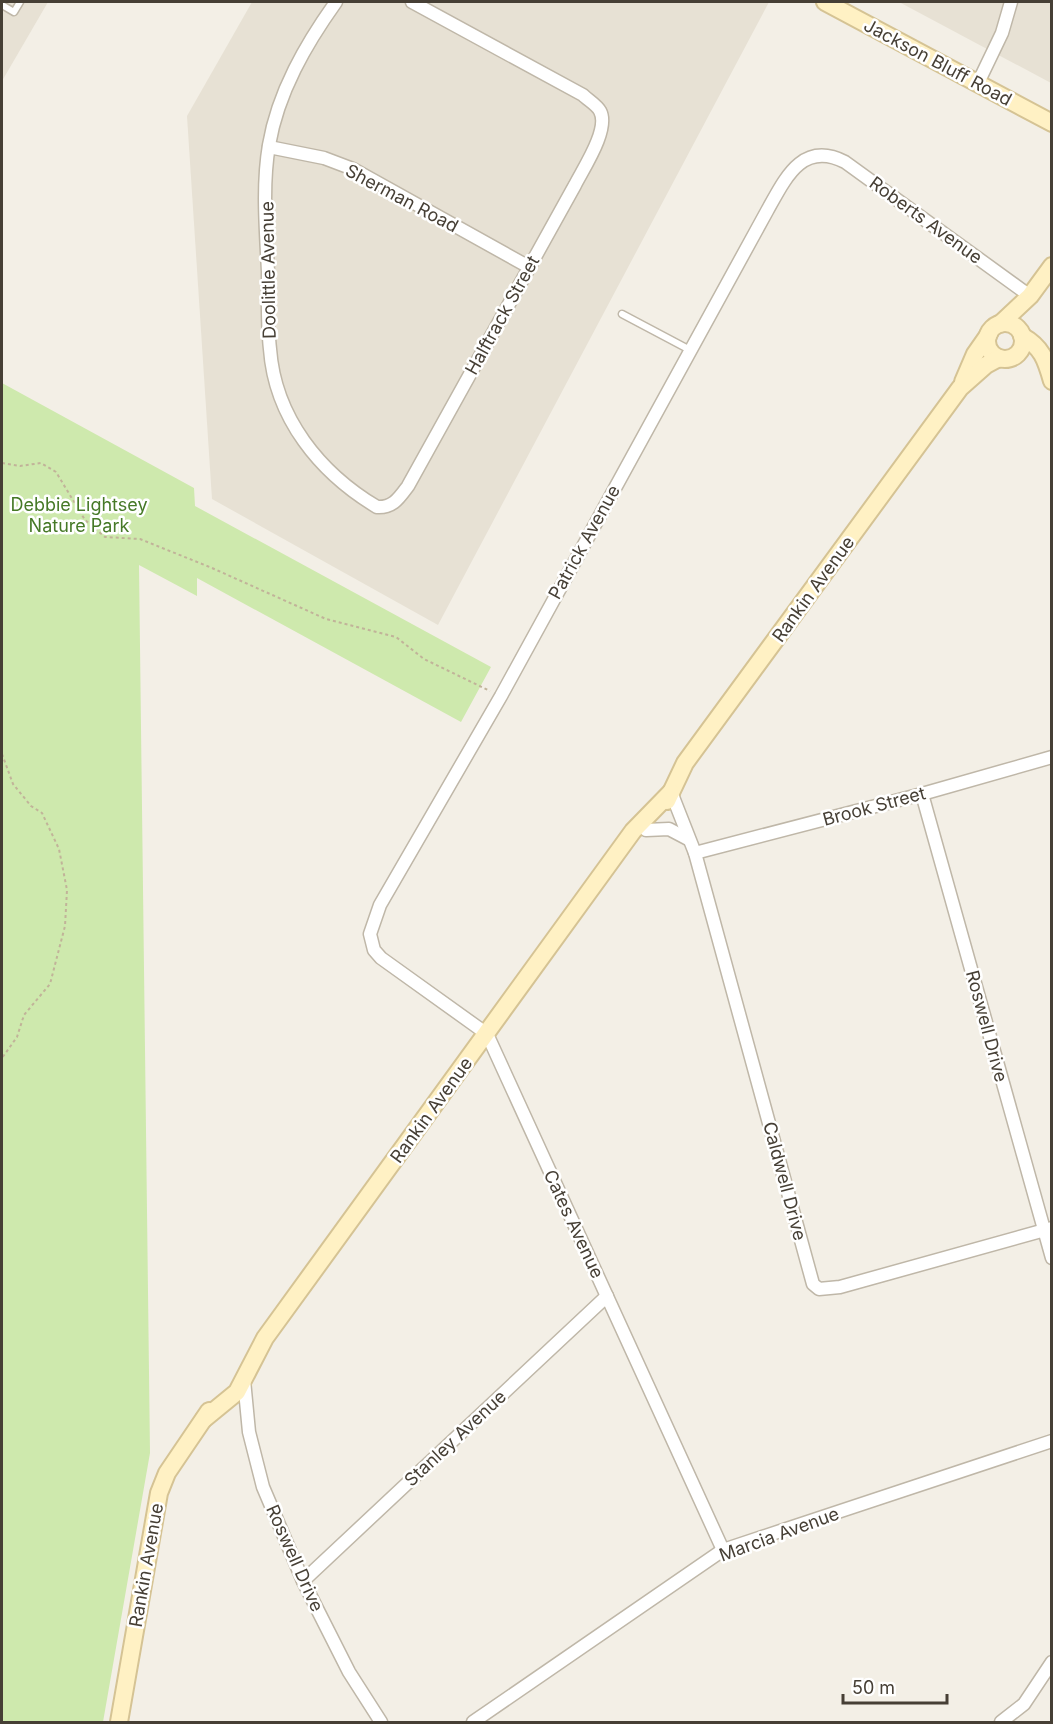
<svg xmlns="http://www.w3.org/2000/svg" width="1053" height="1724" font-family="Inter,sans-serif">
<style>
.residential{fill:#e7e1d4}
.green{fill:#cee9ad}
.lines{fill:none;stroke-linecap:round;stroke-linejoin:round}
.lane-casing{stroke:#bfb7a8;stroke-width:9}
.street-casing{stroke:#bfb7a8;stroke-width:15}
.secondary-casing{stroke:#d5c394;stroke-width:20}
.path{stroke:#c1b399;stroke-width:2;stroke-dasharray:3 3;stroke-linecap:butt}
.lane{stroke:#fff;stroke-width:6}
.street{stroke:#fff;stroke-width:12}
.secondary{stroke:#fff1c4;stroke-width:16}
.labels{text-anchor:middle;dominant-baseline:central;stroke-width:5;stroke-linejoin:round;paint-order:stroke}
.street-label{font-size:18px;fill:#463f35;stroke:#fff}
.park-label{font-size:18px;fill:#467927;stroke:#fff}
</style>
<rect width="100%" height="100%" fill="#f3efe6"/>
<g class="residential">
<path d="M2,2H48L2,81Z"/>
<path d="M252,2H769L438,625L212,499L187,116Z"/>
<path d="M899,2H1051V83Z"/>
</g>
<path class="green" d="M2,383L194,488L195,506L491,667L461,722L197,578V596L139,565L150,1453L103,1722H2Z"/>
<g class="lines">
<g class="lane-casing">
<g id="lane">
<path d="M2,5L14,12L20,2"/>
<path d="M622,314L690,350"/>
</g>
</g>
<g class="street-casing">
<g id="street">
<path d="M336,2C306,44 278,92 269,145C262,186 266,230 268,272C268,297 267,323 270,349C275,418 320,473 377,507C393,508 399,498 408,486L575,185C583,169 610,129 600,111C597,105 588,100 583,95L412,2"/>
<path d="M978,83L1002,33L1011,2"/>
<path d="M269,147L324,158L353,169L529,267"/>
<path d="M671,792L695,853L813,1284L819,1289L840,1287L1052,1228"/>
<path d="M922,794L1052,1258"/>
<path d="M646,830L669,829L688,839"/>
<path d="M695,853L922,794L1052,757"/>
<path d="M244,1380L249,1432L263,1487L303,1581L349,1672L381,1722"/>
<path d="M723,1550L487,1034L381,958L374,950L370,934L380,905L501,696L767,211C785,179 802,140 845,162L1030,296"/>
<path d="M303,1581L607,1296"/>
<path d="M473,1722L723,1550L1052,1441"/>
<path d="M1001,1722L1024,1704L1052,1662"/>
</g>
</g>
<g class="secondary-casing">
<g id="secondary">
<path d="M825,2L1052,123"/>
<circle cx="1005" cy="341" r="18"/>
<path d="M1000,324L1030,296L1052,266"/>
<path d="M1022,336C1042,347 1046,360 1052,381"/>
<path d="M963,382L975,354L989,334"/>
<path d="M667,801L685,763L960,388L986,365L999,358"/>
<path d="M204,1419L237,1392L265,1338L633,831L671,792"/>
<path d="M119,1722L159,1493L167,1473L209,1411"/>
</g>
</g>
<g class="path">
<path d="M2,463L20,466L41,463L56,472L85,520L105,537L140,539L212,568L326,619L396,637L424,659L490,691"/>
<path d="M2,754L13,784L31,806L42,813L59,849L67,890L65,926L50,984L24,1015L17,1037L2,1058"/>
</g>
<use href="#lane" class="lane"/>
<use href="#street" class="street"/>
<use href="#secondary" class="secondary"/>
</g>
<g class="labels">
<g class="street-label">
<text transform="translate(938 62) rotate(28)">Jackson Bluff Road</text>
<text transform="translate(402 198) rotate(28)">Sherman Road</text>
<text transform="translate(926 220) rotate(36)">Roberts Avenue</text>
<text transform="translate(268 270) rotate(-91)">Doolittle Avenue</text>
<text transform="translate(502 315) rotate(-61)">Halftrack Street</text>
<text transform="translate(584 542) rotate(-61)">Patrick Avenue</text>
<text transform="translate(813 589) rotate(-54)">Rankin Avenue</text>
<text transform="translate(874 806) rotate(-15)">Brook Street</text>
<text transform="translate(987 1026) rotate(75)">Roswell Drive</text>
<text transform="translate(431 1110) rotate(-54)">Rankin Avenue</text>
<text transform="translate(785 1181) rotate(75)">Caldwell Drive</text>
<text transform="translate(574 1224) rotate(65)">Cates Avenue</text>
<text transform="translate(455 1438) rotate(-43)">Stanley Avenue</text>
<text transform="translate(779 1534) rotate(-20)">Marcia Avenue</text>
<text transform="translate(295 1558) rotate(66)">Roswell Drive</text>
<text transform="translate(146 1565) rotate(-80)">Rankin Avenue</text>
</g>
<g class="park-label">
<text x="79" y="504">Debbie Lightsey<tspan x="79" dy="21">Nature Park</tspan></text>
</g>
</g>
<rect width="1053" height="1724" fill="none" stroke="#463f35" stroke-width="6"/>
<path d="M843 1694v9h104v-9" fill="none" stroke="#463f35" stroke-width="3"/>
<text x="852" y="1694" font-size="18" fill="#463f35" stroke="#ffffff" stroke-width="4.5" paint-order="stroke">50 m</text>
</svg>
